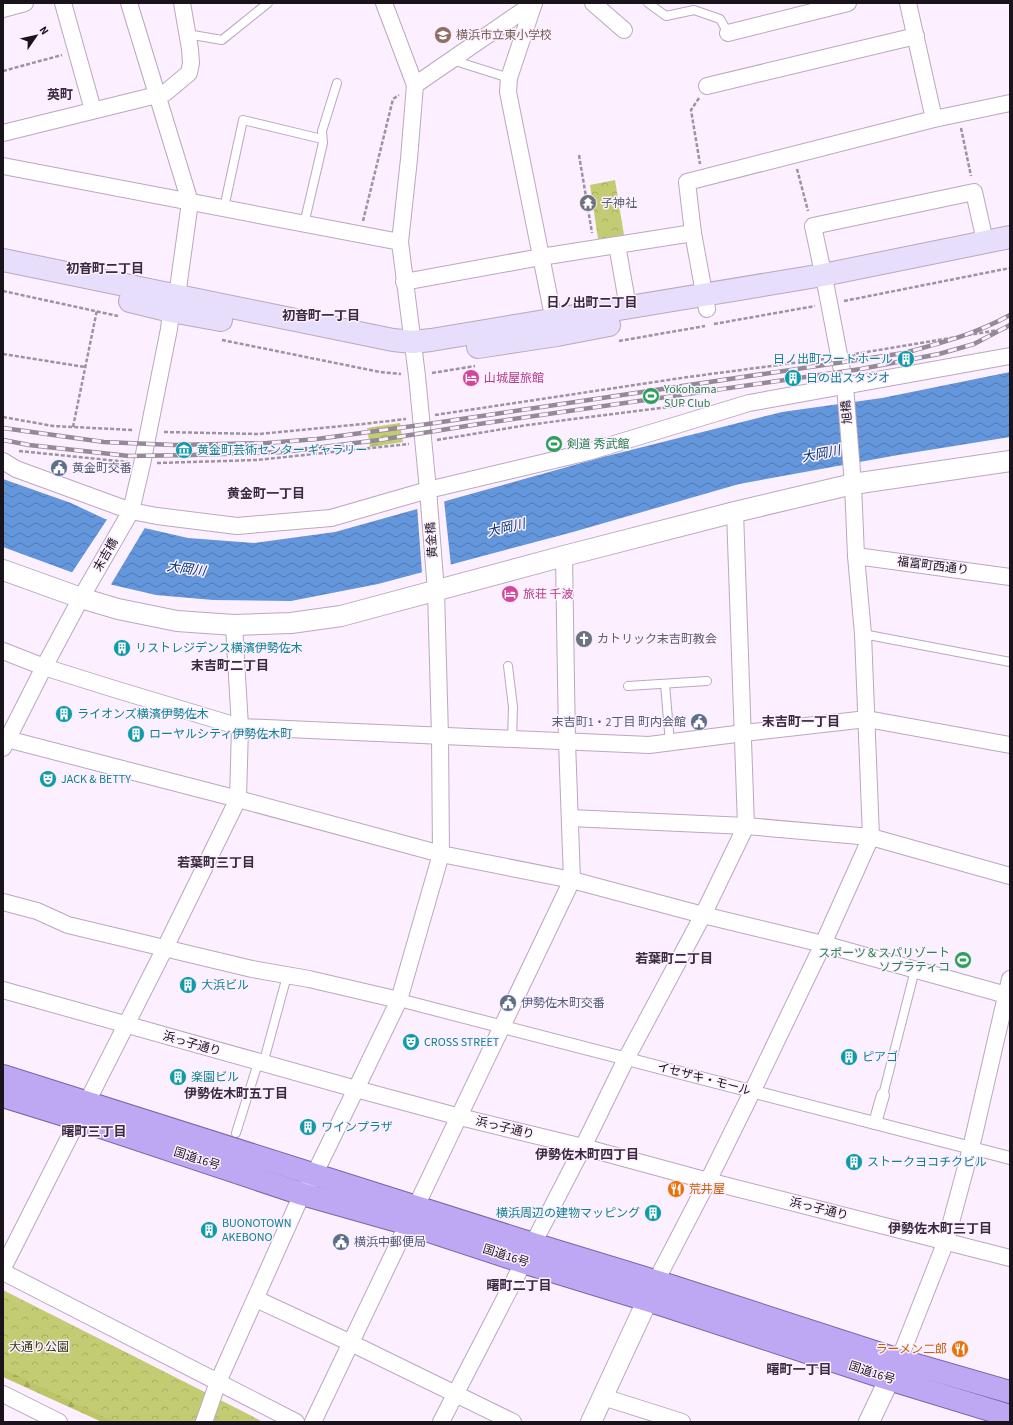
<svg xmlns="http://www.w3.org/2000/svg" width="1013" height="1425" font-family="'Source Sans 3','Noto Sans JP',sans-serif">
<style>
.forest{fill:url(#forest-firs)}
.park{fill:url(#park-crowns)}
.water{fill:url(#water-waves)}
.pier{fill:#fcefff}
.lines{fill:none;stroke-linecap:round;stroke-linejoin:round}
.service-casing{stroke:#bba7c0;stroke-width:10}
.pedestrian-casing{stroke:#bba7c0;stroke-width:14}
.minor-casing{stroke:#bba7c0;stroke-width:18}
.tertiary-casing{stroke:#bba7c0;stroke-width:22}
.secondary-casing{stroke:#bba7c0;stroke-width:24}
.trunk-casing{stroke:#7a66a6;stroke-width:24}
.path{stroke:#9d93a0;stroke-width:2.5;stroke-dasharray:4 2;stroke-linecap:butt}
.service{stroke:#fff;stroke-width:8}
.pedestrian{stroke:#fff;stroke-width:12}
.minor{stroke:#fff;stroke-width:16}
.tertiary{stroke:#fff;stroke-width:20}
.secondary{stroke:#e6defb;stroke-width:22}
.trunk{stroke:#bea8f4;stroke-width:22}
.rail-casing{stroke:#948a97;stroke-width:4.5}
.rail{stroke:#fcefff;stroke-width:3;stroke-dasharray:9;stroke-linecap:butt}
.labels{text-anchor:middle;dominant-baseline:central;stroke-width:3;stroke-linejoin:round;paint-order:stroke}
.education-label{font-size:12px;fill:#785e54;stroke:#fcefff;text-anchor:start}
.worship-label{font-size:12px;fill:#5b616d;stroke:#fcefff;text-anchor:start}
.culture-label{font-size:12px;fill:#0d838f;stroke:#fcefff;text-anchor:start}
.hotel-label{font-size:12px;fill:#b23c85;stroke:#fcefff;text-anchor:start}
.leisure-label{font-size:12px;fill:#27864d;stroke:#fcefff;text-anchor:start}
.street-label{font-size:12px;fill:#1a131c;stroke:#fcefff}
.service-label{font-size:12px;fill:#4e5e75;stroke:#fcefff;text-anchor:start}
.food-label{font-size:12px;fill:#c56008;stroke:#fcefff;text-anchor:start}
.park-label{font-size:12px;fill:#353810;stroke:#fcefff}
.neighbourhood-label{font-size:13px;font-weight:bold;fill:#3b2a3f;stroke:#fcefff}
.water-label{font-size:13px;font-style:italic;fill:#033876;stroke:#fcefff}
</style>
<defs>
<pattern id="forest-firs" width="22" height="20" patternUnits="userSpaceOnUse"><rect width="22" height="20" fill="#bdc567"/><path d="M5 1l3.5 6h-7zM16 11l3.5 6h-7z" fill="#a2a859"/></pattern>
<pattern id="park-crowns" width="20" height="18" patternUnits="userSpaceOnUse"><rect width="20" height="18" fill="#c4cc73"/><path d="M2 6a3 3 0 1 1 6 0M12 15a3 3 0 1 1 6 0" fill="none" stroke="#a8ae63"/></pattern>
<pattern id="water-waves" width="16" height="10" patternUnits="userSpaceOnUse"><rect width="16" height="10" fill="#6396db"/><path d="M0 5q4-4 8 0t8 0" fill="none" stroke="#5179b1"/></pattern>
</defs>
<rect width="100%" height="100%" fill="#fcefff"/>
<path class="forest" d="M3,1334L152,1422H102L3,1377Z"/>
<g class="park">
<path d="M615,180L624,235L598,239L590,185Z"/>
<path d="M400,423L403,442L370,447L367,428Z"/>
<path d="M3,1290L244,1412L263,1422H114L3,1369Z"/>
</g>
<path class="water" d="M1010,372V437L898,455L739,484L573,532L378,584L291,601L213,600L156,595L113,585L71,572L3,547V479L71,503L105,519L188,538L254,543L335,532L603,457L782,412L882,398Z"/>
<g class="pier">
<path d="M444,500L451,566L422,573L417,506Z"/>
<path d="M108,518L146,526L110,586L71,574Z"/>
</g>
<g class="lines">
<g class="service-casing">
<g id="service">
<path d="M648,3L666,16L694,10L720,19L728,33"/>
<path d="M187,34L222,40L268,3"/>
<path d="M452,60L509,78"/>
<path d="M224,208L243,120L322,139"/>
<path d="M304,224L323,143L322,131L337,83"/>
<path d="M863,634L1010,662"/>
<path d="M508,666L513,707L512,739"/>
<path d="M665,684L670,743"/>
<path d="M628,686L707,681"/>
<path d="M263,1064L287,976"/>
<path d="M883,1095L915,970"/>
<path d="M236,1133L258,1063"/>
</g>
</g>
<g class="pedestrian-casing">
<g id="pedestrian">
<path d="M399,1000L1010,1158"/>
<path d="M875,1123L883,1095"/>
</g>
</g>
<g class="minor-casing">
<g id="minor">
<path d="M63,3L93,110"/>
<path d="M384,3L415,85"/>
<path d="M534,3L509,78L508,92L556,331"/>
<path d="M593,3L624,30"/>
<path d="M908,3L934,119"/>
<path d="M3,9L25,3"/>
<path d="M728,33L848,3"/>
<path d="M707,86L916,36"/>
<path d="M3,133L165,93L189,73L191,63L190,49L182,3"/>
<path d="M3,166L400,242"/>
<path d="M617,245L628,307"/>
<path d="M404,282L541,257L693,233"/>
<path d="M707,309L693,233L687,182L934,119L1010,103"/>
<path d="M3,461L16,469L131,511L157,516L237,526L331,518L428,490L588,452L749,403L1010,356"/>
<path d="M856,556L1010,577"/>
<path d="M3,651L44,667L111,688L240,727L649,745L744,733L867,719L1010,745"/>
<path d="M3,738L238,799L441,854L572,880L703,915L823,944L1010,996"/>
<path d="M3,748L44,667L81,598L131,511L142,464L169,329L171,311L177,296L190,202L129,3"/>
<path d="M570,818L746,826L871,837L1010,876"/>
<path d="M3,902L37,911L68,925L252,969L309,979L399,1000"/>
<path d="M3,990L356,1089L460,1117L583,1147L708,1181L1010,1258"/>
<path d="M3,1268L165,948L238,799L240,727L234,625"/>
<path d="M3,1272L296,1422"/>
<path d="M656,1281L708,1181L752,1092L823,944L871,837L863,634L856,556L853,484L845,386L826,287L813,226L974,192L985,241"/>
<path d="M256,1299L351,1343L513,1422"/>
<path d="M899,1360L946,1241L971,1148L1010,979"/>
<path d="M3,1394L59,1422"/>
<path d="M603,1397L682,1422"/>
<path d="M204,1422L218,1382L302,1194L314,1175L356,1089L399,1000L441,854L440,736L436,591L428,490L417,376L400,242L409,159L415,85L534,3"/>
<path d="M313,1422L572,880L567,742L564,556"/>
<path d="M441,1422L583,1147L626,1059L703,915L746,826L735,512"/>
</g>
</g>
<g class="tertiary-casing">
<g id="tertiary">
<path d="M3,570L81,598L118,609L177,621L234,625L291,623L341,616L564,556L735,512L853,484L1010,461"/>
<path d="M591,1422L654,1286"/>
<path d="M869,1422L896,1365"/>
</g>
</g>
<g class="secondary-casing">
<g id="secondary">
<path d="M3,260L393,340L413,342L431,340L823,275L1010,237"/>
<path d="M130,301L171,311L221,320"/>
<path d="M478,347L557,335L609,325"/>
</g>
</g>
<g class="trunk-casing">
<g id="trunk">
<path d="M3,1076L533,1244L671,1286L899,1360L1010,1392"/>
<path d="M3,1096L77,1119L302,1194L408,1224L523,1262L663,1305L889,1379L1010,1416"/>
</g>
</g>
<g class="path">
<path d="M3,71L62,55"/>
<path d="M699,98L691,110L700,164"/>
<path d="M961,128L971,176"/>
<path d="M579,155L592,233"/>
<path d="M797,169L808,211"/>
<path d="M363,221L393,99L399,95"/>
<path d="M3,291L118,316"/>
<path d="M844,301L1010,268"/>
<path d="M714,324L815,306"/>
<path d="M222,340L380,372L401,374"/>
<path d="M619,341L705,326"/>
<path d="M3,354L85,367"/>
<path d="M855,354L1010,328"/>
<path d="M432,373L475,366"/>
<path d="M435,415L688,377L824,359"/>
<path d="M3,417L53,426L133,430"/>
<path d="M73,427L97,310"/>
<path d="M164,432L259,434L363,424L406,419"/>
<path d="M437,440L527,425L684,405"/>
<path d="M19,451L128,462"/>
<path d="M157,463L257,460L409,444"/>
</g>
<use href="#service" class="service"/>
<use href="#pedestrian" class="pedestrian"/>
<use href="#minor" class="minor"/>
<use href="#tertiary" class="tertiary"/>
<use href="#secondary" class="secondary"/>
<use href="#trunk" class="trunk"/>
<g class="rail-casing">
<g id="rail">
<path d="M3,428L104,442L174,445L267,443L317,439L428,424L904,353C941,343 976,334 1010,315"/>
<path d="M3,440L29,445L129,456L191,455L283,452L379,440L479,424L861,369L939,354L974,344L1010,325"/>
</g>
</g>
<use href="#rail" class="rail"/>
</g>
<defs>
<g id="school-disc" transform="scale(0.9)"><circle r="9.5" fill="#8d6e63" stroke="#fcefff"/><path d="M0-5L7-2L0 1L-7-2ZM-4 1L0 2.5L4 1V4Q0 6-4 4Z" fill="#fff"/></g>
<g id="temple-disc" transform="scale(0.9)"><circle r="9.5" fill="#6b7280" stroke="#fcefff"/><path d="M0-6L5-2H3V0L6.5 2.5H4V6H1.5V3h-3V6H-4V2.5H-6.5L-3 0V-2H-5Z" fill="#fff"/></g>
<g id="building-disc" transform="scale(0.9)"><circle r="9.5" fill="#0f9aa8" stroke="#fcefff"/><path d="M-4-6H4V6H1V3H-1V6H-4ZM-2.5-4.3h1.7v1.8h-1.7ZM.8-4.3h1.7v1.8H.8ZM-2.5-1h1.7V.8h-1.7ZM.8-1h1.7V.8H.8Z" fill="#fff"/></g>
<g id="hotel-disc" transform="scale(0.9)"><circle r="9.5" fill="#d1479c" stroke="#fcefff"/><path d="M-6-4.5h1.5V1H6V5H4.5V3h-9V5H-6ZM-4 0a1.8 1.8 0 1 1 3.6 0ZM.5 0V-2.5h3Q6-2.5 6 0Z" fill="#fff"/></g>
<g id="stadium-disc" transform="scale(0.9)"><circle r="9.5" fill="#2e9e5b" stroke="#fcefff"/><path d="M0-5a6.5 5 0 1 0 0 10a6.5 5 0 1 0 0-10ZM-3.5-1.8h7v3.6h-7Z" fill="#fff"/></g>
<g id="museum-disc" transform="scale(0.9)"><circle r="9.5" fill="#0f9aa8" stroke="#fcefff"/><path d="M0-6L6-3V-2H-6V-3ZM-5-1h2V3h-2ZM-1-1h2V3h-2ZM3-1h2V3H3ZM-6 4H6V6H-6Z" fill="#fff"/></g>
<g id="civic-disc" transform="scale(0.9)"><circle r="9.5" fill="#5c6f8a" stroke="#fcefff"/><path d="M-.6-6.5H3V-4.5H.6V-3L4-1V1h2V6H-6V1h2V-1L-.6-3ZM-1.2 2.5V6h2.4V2.5Z" fill="#fff"/></g>
<g id="church-disc" transform="scale(0.9)"><circle r="9.5" fill="#6b7280" stroke="#fcefff"/><path d="M-1.2-6h2.4v3.5h3.3v2.4h-3.3V6h-2.4V-.1h-3.3v-2.4h3.3Z" fill="#fff"/></g>
<g id="theatre-disc" transform="scale(0.9)"><circle r="9.5" fill="#0f9aa8" stroke="#fcefff"/><path d="M-5-5.5Q0-4 5-5.5V0Q5 5 0 6Q-5 5-5 0ZM-3.3-2.5H-1v1.5H-3.3ZM1-2.5H3.3v1.5H1ZM-2.8 1Q0 5.5 2.8 1Z" fill="#fff"/></g>
<g id="restaurant-disc" transform="scale(0.9)"><circle r="9.5" fill="#e8710a" stroke="#fcefff"/><path d="M-5-6h1v4h1v-4h1v4h1v-4h1v5L-1.5 .5V6h-2V.5L-5-1ZM5-6V6H3V1.5H1.5Q1.5-4 5-6Z" fill="#fff"/></g>
</defs>
<g fill-rule="evenodd">
<use href="#school-disc" x="443" y="35"/>
<use href="#temple-disc" x="588" y="203"/>
<use href="#building-disc" x="906" y="359"/>
<use href="#hotel-disc" x="471" y="378"/>
<use href="#building-disc" x="793" y="378"/>
<use href="#stadium-disc" x="651" y="396"/>
<use href="#stadium-disc" x="554" y="444"/>
<use href="#museum-disc" x="184" y="450"/>
<use href="#civic-disc" x="59" y="468"/>
<use href="#hotel-disc" x="510" y="594"/>
<use href="#church-disc" x="584" y="639"/>
<use href="#building-disc" x="122" y="648"/>
<use href="#building-disc" x="64" y="714"/>
<use href="#civic-disc" x="699" y="722"/>
<use href="#building-disc" x="136" y="734"/>
<use href="#theatre-disc" x="48" y="779"/>
<use href="#stadium-disc" x="963" y="960"/>
<use href="#building-disc" x="188" y="985"/>
<use href="#civic-disc" x="508" y="1003"/>
<use href="#theatre-disc" x="411" y="1042"/>
<use href="#building-disc" x="849" y="1057"/>
<use href="#building-disc" x="178" y="1077"/>
<use href="#building-disc" x="308" y="1127"/>
<use href="#building-disc" x="854" y="1162"/>
<use href="#restaurant-disc" x="676" y="1189"/>
<use href="#building-disc" x="653" y="1213"/>
<use href="#building-disc" x="209" y="1230"/>
<use href="#civic-disc" x="341" y="1242"/>
<use href="#restaurant-disc" x="960" y="1349"/>
</g>
<g class="labels">
<g class="education-label">
<text x="456" y="35">横浜市立東小学校</text>
</g>
<g class="worship-label">
<text x="601" y="203">子神社</text>
<text x="597" y="639">カトリック末吉町教会</text>
</g>
<g class="culture-label">
<text x="893" y="359" text-anchor="end">日ノ出町フードホール</text>
<text x="806" y="378">日の出スタジオ</text>
<text x="197" y="450">黄金町芸術センター ギャラリー</text>
<text x="135" y="648">リストレジデンス横濱伊勢佐木</text>
<text x="77" y="714">ライオンズ横濱伊勢佐木</text>
<text x="149" y="734">ローヤルシティ伊勢佐木町</text>
<text x="61" y="779">JACK &amp; BETTY</text>
<text x="201" y="985">大浜ビル</text>
<text x="424" y="1042">CROSS STREET</text>
<text x="862" y="1057">ピアゴ</text>
<text x="191" y="1077">楽園ビル</text>
<text x="321" y="1127">ワインプラザ</text>
<text x="867" y="1162">ストークヨコチクビル</text>
<text x="640" y="1213" text-anchor="end">横浜周辺の建物マッピング</text>
<text x="222" y="1223">BUONOTOWN<tspan x="222" dy="14">AKEBONO</tspan></text>
</g>
<g class="hotel-label">
<text x="484" y="378">山城屋旅館</text>
<text x="523" y="594">旅荘 千波</text>
</g>
<g class="leisure-label">
<text x="664" y="389">Yokohama<tspan x="664" dy="14">SUP Club</tspan></text>
<text x="567" y="444">剣道 秀武館</text>
<text x="950" y="953" text-anchor="end">スポーツ＆スパリゾート<tspan x="950" dy="14">ソプラティコ</tspan></text>
</g>
<g class="street-label">
<text transform="translate(847 412) rotate(-95)">旭橋</text>
<text transform="translate(432 540) rotate(-94)">黄金橋</text>
<text transform="translate(106 555) rotate(-60)">末吉橋</text>
<text transform="translate(933 566) rotate(7)">福富町西通り</text>
<text transform="translate(192 1044) rotate(16)">浜っ子通り</text>
<text transform="translate(704 1079) rotate(15)">イセザキ・モール</text>
<text transform="translate(505 1128) rotate(14)">浜っ子通り</text>
<text transform="translate(197 1159) rotate(18)">国道16号</text>
<text transform="translate(819 1209) rotate(14)">浜っ子通り</text>
<text transform="translate(506 1256) rotate(18)">国道16号</text>
<text transform="translate(872 1373) rotate(18)">国道16号</text>
</g>
<g class="service-label">
<text x="72" y="468">黄金町交番</text>
<text x="686" y="722" text-anchor="end">末吉町1・2丁目 町内会館</text>
<text x="521" y="1003">伊勢佐木町交番</text>
<text x="354" y="1242">横浜中郵便局</text>
</g>
<g class="food-label">
<text x="689" y="1189">荒井屋</text>
<text x="947" y="1349" text-anchor="end">ラーメン二郎</text>
</g>
<g class="park-label">
<text x="39" y="1347">大通り公園</text>
</g>
<g class="neighbourhood-label">
<text x="60" y="95">英町</text>
<text x="105" y="269">初音町二丁目</text>
<text x="592" y="303">日ノ出町二丁目</text>
<text x="321" y="316">初音町一丁目</text>
<text x="266" y="494">黄金町一丁目</text>
<text x="230" y="666">末吉町二丁目</text>
<text x="801" y="722">末吉町一丁目</text>
<text x="216" y="863">若葉町三丁目</text>
<text x="674" y="959">若葉町二丁目</text>
<text x="236" y="1094">伊勢佐木町五丁目</text>
<text x="94" y="1132">曙町三丁目</text>
<text x="587" y="1155">伊勢佐木町四丁目</text>
<text x="940" y="1229">伊勢佐木町三丁目</text>
<text x="519" y="1286">曙町二丁目</text>
<text x="799" y="1370">曙町一丁目</text>
</g>
<g class="water-label">
<text transform="translate(821 454) rotate(-11)">大岡川</text>
<text transform="translate(506 528) rotate(-13)">大岡川</text>
<text transform="translate(186 569) rotate(8)">大岡川</text>
</g>
</g>
<rect width="1013" height="1425" fill="none" stroke="#1a131c" stroke-width="8"/>
<g transform="translate(36 36) rotate(56)" stroke="#fcefff" stroke-width="3" paint-order="stroke">
<path d="M0-3L7 15L0 10L-7 15Z" fill="#1a131c"/>
<text y="-6" font-size="11" font-weight="bold" text-anchor="middle" fill="#1a131c">N</text>
</g>
</svg>
